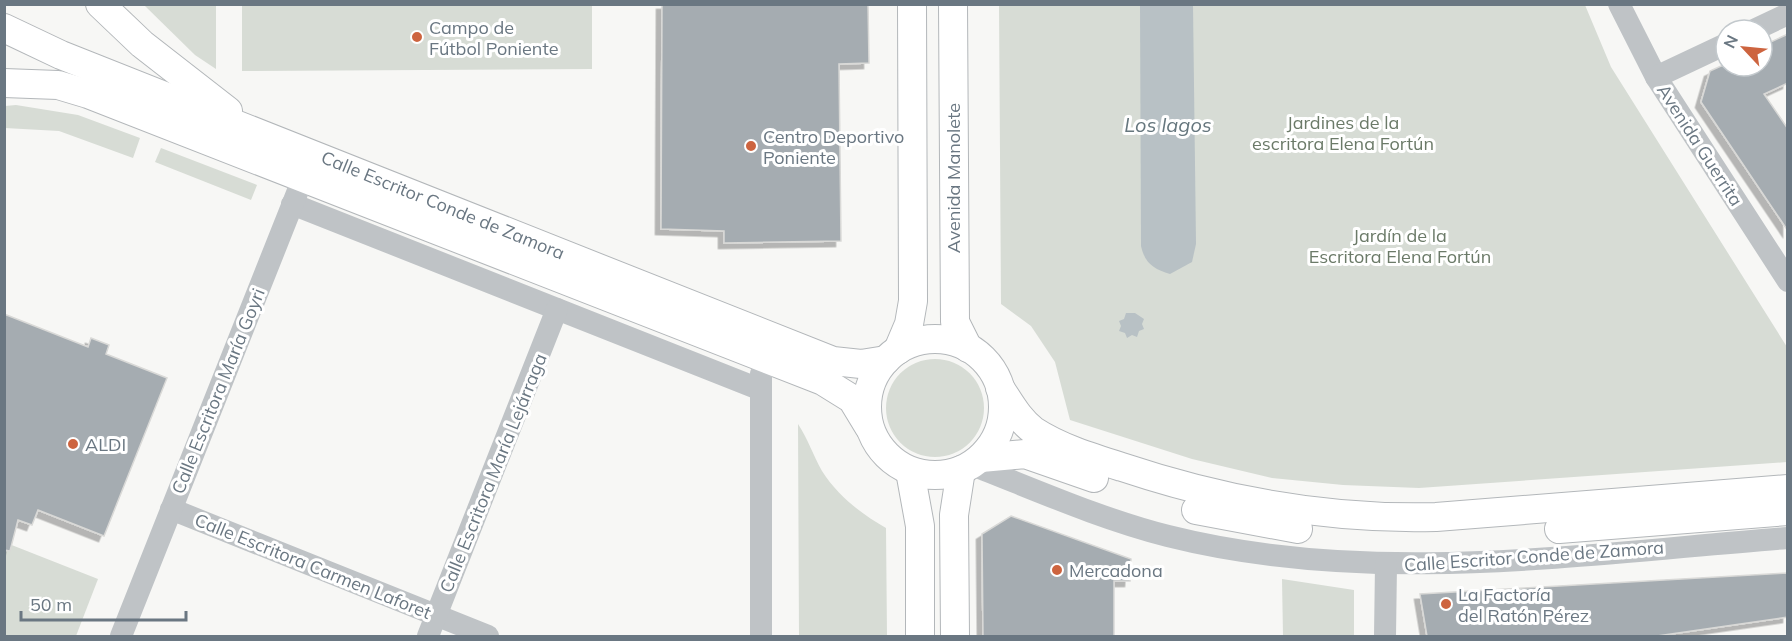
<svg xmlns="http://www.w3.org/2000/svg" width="1792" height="641" font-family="Mulish,sans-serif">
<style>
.green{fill:#d7dcd5}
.water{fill:#b8c1c5}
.building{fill:#a5acb1;stroke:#d9d9d7;stroke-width:1.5;filter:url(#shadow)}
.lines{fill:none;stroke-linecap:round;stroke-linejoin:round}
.major-casing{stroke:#b3b7ba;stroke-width:30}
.minor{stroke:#bfc3c6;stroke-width:22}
.major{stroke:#fff;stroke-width:28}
.poi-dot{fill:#cd643f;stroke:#fff;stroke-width:2}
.labels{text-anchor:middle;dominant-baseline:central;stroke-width:6;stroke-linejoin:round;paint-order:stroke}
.poi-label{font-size:18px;fill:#6a7782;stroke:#fff;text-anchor:start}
.park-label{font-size:18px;fill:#6b7a68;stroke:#fff}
.street-label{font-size:18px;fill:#6a7782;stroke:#fff}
.water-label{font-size:20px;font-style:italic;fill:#66777e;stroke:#fff}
</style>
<defs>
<filter id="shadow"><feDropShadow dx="-5.5" dy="5.5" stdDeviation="0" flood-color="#0004"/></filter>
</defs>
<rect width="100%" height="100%" fill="#f7f7f5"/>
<g class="green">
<path d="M144,5H216V69L195,55Z"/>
<path d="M242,5H592V69L242,71Z"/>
<path d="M999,5H1585L1611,67L1787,347V462L1419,488L1343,485L1272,478L1192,459L1070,420L1055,362L1031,326L1001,304Z"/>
<path d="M16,105L78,115L140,138L133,158L59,131L5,128V106Z"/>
<path d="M161,148L257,185L251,200L155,162Z"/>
<circle cx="935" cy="408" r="49"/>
<path d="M798,424C808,439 813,455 822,471C838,496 860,513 886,528L887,636H799Z"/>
<path d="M4,542L98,579L76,636H5Z"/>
<path d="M1282,579L1354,590V636H1283Z"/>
</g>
<g class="water">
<path d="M1140,5H1193L1196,244L1192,262L1170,274C1154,269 1145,264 1141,246Z"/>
<path d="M1126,313H1135L1144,319L1142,324L1144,329L1139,331L1137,337L1132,335L1127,338L1125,333L1119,331L1121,326L1119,321L1124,319Z"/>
</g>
<g class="building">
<path d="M662,4H868L869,63L839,64L841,241L724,243V231L661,229Z"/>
<path d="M1788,34V83L1764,94L1788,129V231L1701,102L1710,71L1721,66H1762V46Z"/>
<path d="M4,314L88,347L91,338L109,345L106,354L167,378L104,536L38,510L32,525L18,520L10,551L4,550Z"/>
<path d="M1011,516L1131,559L1130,581H1114V636H983L982,534Z"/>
<path d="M1788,573V617L1657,636H1427L1420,594Z"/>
</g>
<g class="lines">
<g class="major-casing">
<g id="major">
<path d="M100,4L142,44L228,111"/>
<path d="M953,4L955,322L968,348"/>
<path d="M4,28L61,55L833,361L861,364L886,360"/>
<path d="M4,83L58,85L88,94L823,381L852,399L869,427"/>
<circle cx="935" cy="407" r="68"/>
<path d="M898,350L909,324L913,301L912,4"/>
<path d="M1000,388C1010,403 1019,420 1034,431C1060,448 1093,458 1122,467C1224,501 1328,520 1436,517L1788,489"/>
<path d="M981,458L1025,454L1094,478"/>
<path d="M910,471L920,526V636"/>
<path d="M1196,510L1298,529"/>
<path d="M1559,529L1788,511"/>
<path d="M955,636L954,515L961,470"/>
</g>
</g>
<g class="minor">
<path d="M1619,4L1656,77L1788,281"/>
<path d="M1754,30L1788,14"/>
<path d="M1656,77L1726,44"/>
<path d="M292,204L759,389"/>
<path d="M761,374V636"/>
<path d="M972,465C1036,490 1101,519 1168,536C1371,587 1582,554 1788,538"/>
<path d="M171,509L488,636"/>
<path d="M121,636L303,178L298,164"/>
<path d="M428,636L557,309"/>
<path d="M1385,636L1386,565"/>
</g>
<use href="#major" class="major"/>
</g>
<g class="poi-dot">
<circle cx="417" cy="37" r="6"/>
<circle cx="751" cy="146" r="6"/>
<circle cx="73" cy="444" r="6"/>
<circle cx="1057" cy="570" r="6"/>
<circle cx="1446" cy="604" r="6"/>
</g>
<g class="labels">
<g class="poi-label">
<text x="429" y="27">Campo de<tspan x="429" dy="21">Fútbol Poniente</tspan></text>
<text x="763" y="136">Centro Deportivo<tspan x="763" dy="21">Poniente</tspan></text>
<text x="85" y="444">ALDI</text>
<text x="1069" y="570">Mercadona</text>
<text x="1458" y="594">La Factoría<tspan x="1458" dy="21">del Ratón Pérez</tspan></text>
</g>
<g class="park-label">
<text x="1343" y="122">Jardines de la<tspan x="1343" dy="21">escritora Elena Fortún</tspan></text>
<text x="1400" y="235">Jardín de la<tspan x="1400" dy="21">Escritora Elena Fortún</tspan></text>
</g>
<g class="street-label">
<text transform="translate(1700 145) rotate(57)">Avenida Guerrita</text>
<text transform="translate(953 178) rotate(-90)">Avenida Manolete</text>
<text transform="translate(443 205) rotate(22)">Calle Escritor Conde de Zamora</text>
<text transform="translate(218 391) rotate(-68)">Calle Escritora María Goyri</text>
<text transform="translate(493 473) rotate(-68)">Calle Escritora María Lejárraga</text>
<text transform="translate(1534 556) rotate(-4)">Calle Escritor Conde de Zamora</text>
<text transform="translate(313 566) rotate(22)">Calle Escritora Carmen Laforet</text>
</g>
<g class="water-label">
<text x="1168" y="124">Los lagos</text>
</g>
</g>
<rect width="1792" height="641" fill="none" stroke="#6a7782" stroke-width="12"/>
<g transform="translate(1744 48) rotate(296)"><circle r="28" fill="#ffffff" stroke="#c3c9cd" stroke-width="1.5"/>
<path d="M0-4.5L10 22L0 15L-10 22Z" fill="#cd643f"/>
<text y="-9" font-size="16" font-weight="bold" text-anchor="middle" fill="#6a7782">N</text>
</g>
<path d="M21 611v9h165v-9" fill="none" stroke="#6a7782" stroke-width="3"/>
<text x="30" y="611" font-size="18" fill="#6a7782" stroke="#ffffff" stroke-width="4.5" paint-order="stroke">50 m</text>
</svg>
